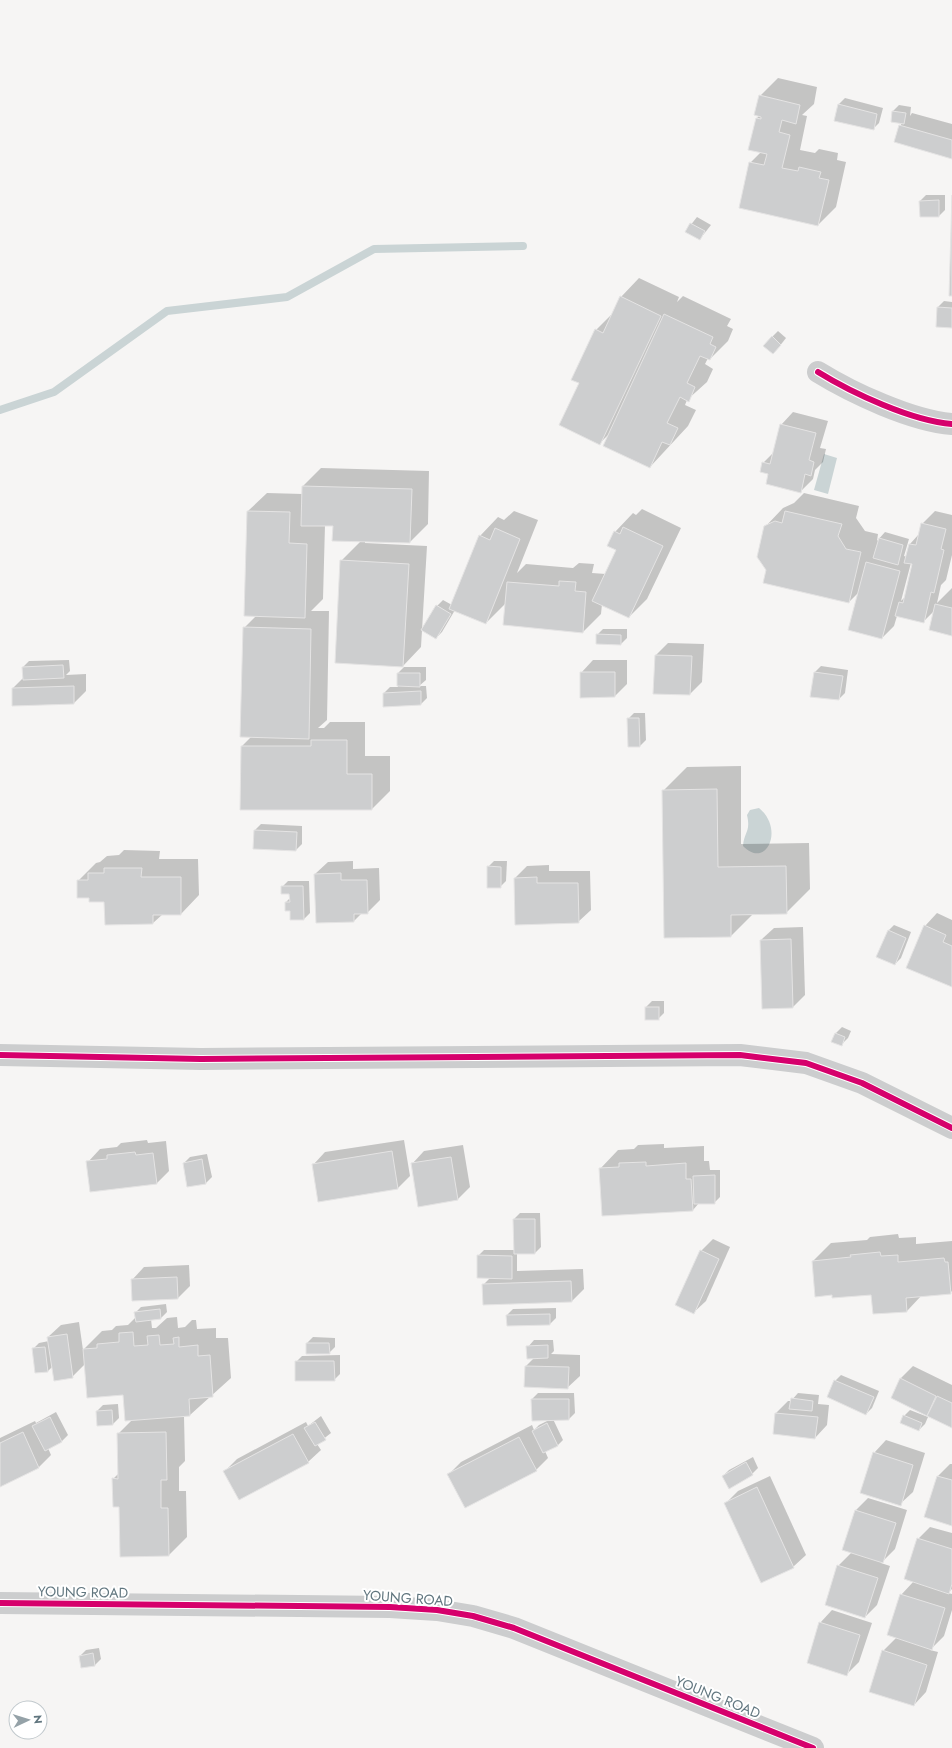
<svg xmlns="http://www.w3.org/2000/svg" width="952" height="1748" font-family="Jost,sans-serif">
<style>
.water{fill:#cad4d5}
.shadow{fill:#0003;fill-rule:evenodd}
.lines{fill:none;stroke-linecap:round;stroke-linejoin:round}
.stream{stroke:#cad4d5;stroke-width:8}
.building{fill:#cdcecf;stroke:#e5e4e4}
.minor{stroke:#cccdce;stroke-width:22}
.cycleway-casing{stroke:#fff;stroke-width:8}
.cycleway{stroke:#d6006c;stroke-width:6}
.labels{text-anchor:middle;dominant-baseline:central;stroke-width:4;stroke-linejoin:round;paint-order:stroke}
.street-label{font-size:14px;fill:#61767f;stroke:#fff}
</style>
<rect width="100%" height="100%" fill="#f6f5f4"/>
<g class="water">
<path d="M824,454L837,458L828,494L814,490Z"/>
<path d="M759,808C785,829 766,870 743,846C744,832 751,832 747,815L750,810Z"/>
</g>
<g class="shadow">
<path d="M778,78L817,87L814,104L802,115L807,116L800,150L815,153L819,149L838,153L837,160L846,162L836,207L818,225L750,163L761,152L750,150L757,118L760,115V96Z"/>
<path d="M845,98L883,108L879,123L873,129L839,104Z"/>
<path d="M899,105L911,107L910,116L912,113L952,124V158L900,126L902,123L892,121L893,111Z"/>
<path d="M926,195H945V210L939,216H921L920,201Z"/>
<path d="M697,217L711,225L700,239L686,231Z"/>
<path d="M639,278L679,297L677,302L683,296L731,319L727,326L733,329L728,341L710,359L708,358L705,364L713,369L707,382L687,400L685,405L696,410L688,426L650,467L609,434L599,444L580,383L596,330L614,312L621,297Z"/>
<path d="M944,301L952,302V327L938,307Z"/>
<path d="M778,331L786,338L779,347L772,337Z"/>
<path d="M793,412L828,421L820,448L826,449L823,462L815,470L813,479L800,492L763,463L774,452L781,425Z"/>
<path d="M321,468L429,471L428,524L410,542L365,541V543L427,546L421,647L403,666L341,561L361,541L334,525H325L323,599L311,611H329L327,720L318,728H324L330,722H365V756H390V791L372,809L242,746L251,737L244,628L256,616L248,511L267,493L303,494V486Z"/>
<path d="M804,493L859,506L856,518L865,531L878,534L877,541L885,532L909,539L904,556L907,557L910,544L919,534L922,524L935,511L952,515V555L946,580L941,585L937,603L952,588V635L934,611L923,622L897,616L894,626L882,638L859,592L849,602L767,570L765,527L783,508L794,503ZM912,559L914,560L905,597L901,601Z"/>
<path d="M642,509L681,528L647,599L629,617L602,604L601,614L583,632L506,603L486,623L455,610L442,632L436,638L437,606L443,600L452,605L480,536L498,517L504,520L514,511L538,520L517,573L526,564L573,568L579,563L594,564L592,573L606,574L617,549L615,532L633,513L636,515Z"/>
<path d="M603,629H627V638L621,644L597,635Z"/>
<path d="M668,643L704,644L702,682L690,694L656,655Z"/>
<path d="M69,660L70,671L66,675L86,674V691L74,703L13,688L24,677L23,667L29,661Z"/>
<path d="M593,660H627V684L615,696L581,673Z"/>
<path d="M821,666L848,670L845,693L839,699L812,696L815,672Z"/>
<path d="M404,667H426V680L419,686H426L427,698L421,704L384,693L390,687H398V673Z"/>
<path d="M634,713H645L646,740L640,746L628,719Z"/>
<path d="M741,766V844L809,843L810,889L786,913H754L731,936L663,791L687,767Z"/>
<path d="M261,824L302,826V844L296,850L255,830Z"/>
<path d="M124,850L160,851L159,859H198L199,895L181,914H163L153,923L105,901L90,897L78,881L96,863L100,862L107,856L119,855Z"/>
<path d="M353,861V869L379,868L380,900L367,913H362L354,921L317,922L315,874L328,862Z"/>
<path d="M494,861H507L506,881L500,887L488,867Z"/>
<path d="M549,865V871H590L591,910L578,922L515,878L527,866Z"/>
<path d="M288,881H309L310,913L304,919L291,910H286V902L291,897L290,893L282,887Z"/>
<path d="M937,913L952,920V986L925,926Z"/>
<path d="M894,925L911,932L901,958L895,964L888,931Z"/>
<path d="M803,927L805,995L793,1007L763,1008L761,940L774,928Z"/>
<path d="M652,1001H664V1013L658,1019H646V1007Z"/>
<path d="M842,1027L851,1031L848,1038L842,1044L836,1033Z"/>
<path d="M147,1140L148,1143L166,1141L169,1171L157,1183L88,1162L100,1149L117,1147L121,1143Z"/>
<path d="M404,1140L410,1176L398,1188L319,1201L313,1165L325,1152Z"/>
<path d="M664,1144V1148L704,1146V1161H709L710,1170H720V1197L714,1203H699L693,1210L600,1169L618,1150L634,1149L638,1145Z"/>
<path d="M463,1145L470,1187L457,1200L412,1164L424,1151Z"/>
<path d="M207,1154L212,1177L206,1183L184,1163L190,1157Z"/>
<path d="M520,1213H540L541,1247L535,1253H517V1271L583,1269L584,1289L572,1301L484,1284L491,1277L478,1256L484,1250H515L514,1219Z"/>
<path d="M898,1234L899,1238L916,1237V1244L952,1241V1291L950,1293L922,1295L907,1311L873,1313L872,1294H833L813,1261L831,1243L867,1240L870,1237Z"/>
<path d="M713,1239L730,1247L706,1301L693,1313L701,1251Z"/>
<path d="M189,1265L190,1286L178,1298L132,1280L144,1267Z"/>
<path d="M166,1304L167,1312L161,1318L151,1319L152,1328H156L167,1318L177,1317L178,1328L185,1327L192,1320H196L197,1329L216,1328V1338H228L231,1378L190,1415L184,1416L185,1461L179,1467V1491H186L187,1537L169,1555L120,1506L113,1479L119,1473L118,1434L132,1420L124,1394L85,1364L72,1377L53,1366L48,1371L35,1372L33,1349L39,1343L49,1341L48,1337L61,1325L79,1322L83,1350L102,1331L112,1330L116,1326L128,1325L136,1317L135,1313L141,1307Z"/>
<path d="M556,1308V1318L550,1324L508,1325L507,1315L513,1309Z"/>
<path d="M313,1337L335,1338V1347L329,1353L307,1343Z"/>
<path d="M534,1340H553L554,1351L551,1354L580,1355V1376L567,1388L526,1366L534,1358L528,1347Z"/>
<path d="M340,1355V1374L334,1380L296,1362L302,1356Z"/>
<path d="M913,1366L952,1385V1426L892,1398L900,1379Z"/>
<path d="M841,1375L879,1391L872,1408L866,1414L835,1381Z"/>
<path d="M538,1393H574L575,1413L569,1419H553L563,1440L557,1446L545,1451L548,1458L536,1470L448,1475L461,1462L532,1425L534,1430L539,1425L551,1419L532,1399Z"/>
<path d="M798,1393L819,1395L818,1404L829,1405L827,1425L815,1438L776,1413L788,1401H791Z"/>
<path d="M118,1404L119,1418L113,1424L98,1425L97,1411L103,1405Z"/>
<path d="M910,1410L928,1417L925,1424L919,1430L904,1416Z"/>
<path d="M56,1412L68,1435L62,1441L48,1448L51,1455L39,1467L0,1486V1438L35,1421L36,1423Z"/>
<path d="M321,1416L331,1433L317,1444L321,1450L308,1462L225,1471L237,1459L306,1422L308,1426Z"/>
<path d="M886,1440L925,1453L913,1492L900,1504L874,1453Z"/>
<path d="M753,1457L758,1468L752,1474L730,1487L723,1476L729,1470Z"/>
<path d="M950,1464H952V1525L938,1476Z"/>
<path d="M770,1476L806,1555L793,1567L726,1503L738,1491Z"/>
<path d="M868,1498L907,1510L895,1549L881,1563L890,1566L877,1605L865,1617L838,1566L852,1552L856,1510Z"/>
<path d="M930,1527L952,1533V1589L948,1593L952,1594V1610L944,1636L930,1650L938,1652L926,1692L914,1705L883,1651L897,1637L901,1595L914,1581L918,1539Z"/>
<path d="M832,1610L872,1623L859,1662L847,1674L820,1623Z"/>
<path d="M99,1648L101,1659L95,1665L80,1656L86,1650Z"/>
</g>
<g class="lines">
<path class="stream" d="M0,410L54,392L167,311L287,297L374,249L523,246"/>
</g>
<g class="building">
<path d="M759,95L800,105L796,124L782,120L779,132L790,135L782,168L798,171L799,167L821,172L819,178L829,180L818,226L739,208L749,162L764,165L767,154L748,150L756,118L761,119V117L754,115Z"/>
<path d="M838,104L877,114L874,130L834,121Z"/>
<path d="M892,111L906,113L904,124L891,122Z"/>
<path d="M899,125L952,140V159L894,142Z"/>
<path d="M952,195V296H949Z"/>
<path d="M939,200V217H920L919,201Z"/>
<path d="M690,223L705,231L700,240L685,232Z"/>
<path d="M620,296L661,316L600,445L559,425L579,383L571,380L595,329L603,333Z"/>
<path d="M937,307L952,308V328L936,327Z"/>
<path d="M664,314L713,337L710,344L716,347L710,360L700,356L687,383L695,387L689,402L680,397L667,423L678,428L670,445L662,442L650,468L603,446Z"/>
<path d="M772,336L781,345L773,354L763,346Z"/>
<path d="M780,424L816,433L809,460L814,462L811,476L805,474L801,493L766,484L768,474L760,472L762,462L770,464Z"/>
<path d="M302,486L412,489L410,543L332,541L333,526H301Z"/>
<path d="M247,511L290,512L289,543L307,544L305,618L244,616Z"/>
<path d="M785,511L842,524L838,536L846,549L861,552L849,603L763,583L766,570L757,557L764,526L775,521L782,523Z"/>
<path d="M921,523L946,529L941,549L944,550L934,593L931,592L924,623L895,616L899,602L903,603L912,564L904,563L909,544L916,545Z"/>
<path d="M623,527L663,546L629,618L592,601L616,550L607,546L614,531L620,534Z"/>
<path d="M495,528L520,539L486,624L449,609L479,535L490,540Z"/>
<path d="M879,538L903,545L898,565L873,558Z"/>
<path d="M340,560L409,564L403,667L335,663Z"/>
<path d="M866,562L900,571L882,639L848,630Z"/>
<path d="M559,581L576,582L575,591L586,592L583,633L503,625L507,582L559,586Z"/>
<path d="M935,604L952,608V636L929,630Z"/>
<path d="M436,605L451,614L436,639L421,630Z"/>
<path d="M243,627L311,629L309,739L240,737Z"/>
<path d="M596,634L621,635V645L596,644Z"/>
<path d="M655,655L692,656L690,695L653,694Z"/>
<path d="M63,665L64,678L23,680L22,667Z"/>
<path d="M580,672H615V697L580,698Z"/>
<path d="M814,672L843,676L839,700L810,697Z"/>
<path d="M397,673H420V687L397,686Z"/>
<path d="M74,686V704L12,706V688Z"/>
<path d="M421,691V705L383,707V693Z"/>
<path d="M627,718H639L640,747H628Z"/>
<path d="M311,740H347V774H372V810H240L241,746H311Z"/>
<path d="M717,789L718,867L786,866L787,914L731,915V937L664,938L662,790Z"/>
<path d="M254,830L297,832L296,851L253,849Z"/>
<path d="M487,866L501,867V888H487Z"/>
<path d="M104,868H142L141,877H181V915H153V924L105,925L104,902H89V898H77V880H88V873H104Z"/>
<path d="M341,873V880H367L368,914H354V922L316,923L314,874Z"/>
<path d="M537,877V883H578L579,923L515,925L514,878Z"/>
<path d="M281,886H303L304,920H290V911H285V902H290L289,894H281Z"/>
<path d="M924,925L946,935L943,942L952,946V987L906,968Z"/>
<path d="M888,930L906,938L895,965L876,957Z"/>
<path d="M791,939L793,1008L762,1009L760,940Z"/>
<rect x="645" y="1007" width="14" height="13"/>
<path d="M835,1033L845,1037L842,1046L831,1042Z"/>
<path d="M392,1151L398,1189L318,1202L312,1164Z"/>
<path d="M135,1152L136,1155L153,1153L157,1184L90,1192L86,1161L107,1159V1155Z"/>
<path d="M451,1157L458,1200L418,1207L411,1163Z"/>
<path d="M202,1159L206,1184L187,1187L183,1163Z"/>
<path d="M646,1162V1166L686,1163V1179H691L693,1211L602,1216L599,1168L619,1167V1163Z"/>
<path d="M715,1175V1204H694L693,1176Z"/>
<path d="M513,1219H535V1254H514Z"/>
<path d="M700,1250L719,1259L694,1314L675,1305Z"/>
<path d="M880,1252L881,1256L898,1255V1262L944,1258L945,1262H948L951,1294L906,1298L907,1312L873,1314L871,1295L832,1298V1295L815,1297L812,1261L851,1257L850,1255Z"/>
<path d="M477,1255L512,1256V1279L477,1278Z"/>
<path d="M177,1277L178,1299L132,1301L131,1279Z"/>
<path d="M571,1281L572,1302L483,1305L482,1284Z"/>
<path d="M160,1309L161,1319L136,1322L134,1312Z"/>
<path d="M550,1314V1325L507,1326L506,1315Z"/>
<path d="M133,1332L134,1346L148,1345L147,1336L159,1335L160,1345L174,1344L173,1338L179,1337V1347L198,1345V1356L210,1355L213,1397L189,1399L190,1416L125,1421L123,1395L87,1398L83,1349L97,1348V1344L119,1342V1333Z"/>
<path d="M67,1334L73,1378L54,1381L47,1337Z"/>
<path d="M306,1343H329L330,1354H306Z"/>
<path d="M548,1345V1358L527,1359L526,1346Z"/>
<path d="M45,1347L48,1372L35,1373L32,1348Z"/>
<path d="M295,1361H334L335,1381H295Z"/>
<path d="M525,1366L569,1367L568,1389L524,1387Z"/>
<path d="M900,1378L936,1396L927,1416L891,1398Z"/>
<path d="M834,1380L874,1397L866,1415L827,1397Z"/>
<path d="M937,1396L952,1403V1428L927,1416Z"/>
<path d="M791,1398L813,1401L812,1411L789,1409Z"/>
<path d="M531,1399H569V1420L532,1421Z"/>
<path d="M112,1410L113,1425L97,1426L96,1411Z"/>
<path d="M775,1413L818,1417L815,1439L773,1434Z"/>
<path d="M903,1415L922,1423L919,1431L900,1423Z"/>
<path d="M50,1417L62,1442L45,1451L32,1426Z"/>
<path d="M315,1422L326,1440L315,1446L304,1428Z"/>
<path d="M547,1423L558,1446L543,1453L532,1431Z"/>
<path d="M23,1432L39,1468L0,1487V1443Z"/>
<path d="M166,1432L167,1480H161V1508H168L169,1556L120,1557L119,1507H113L112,1478L118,1479L117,1433Z"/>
<path d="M293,1434L309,1463L239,1500L223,1471Z"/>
<path d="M519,1437L537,1471L465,1508L447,1474Z"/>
<path d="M873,1452L913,1465L901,1506L860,1493Z"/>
<path d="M746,1462L753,1475L729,1489L722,1476Z"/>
<path d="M937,1476L952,1480V1526L924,1517Z"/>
<path d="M757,1487L794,1568L761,1583L724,1503Z"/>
<path d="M855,1510L896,1523L883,1563L842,1550Z"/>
<path d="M917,1538L952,1549V1584L949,1594L904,1579Z"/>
<path d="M837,1565L878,1578L865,1618L825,1605Z"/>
<path d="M900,1594L945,1608L932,1650L887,1635Z"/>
<path d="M819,1622L860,1635L847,1676L807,1663Z"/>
<path d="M882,1650L927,1665L914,1706L869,1692Z"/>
<path d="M93,1653L95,1666L81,1668L79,1656Z"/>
</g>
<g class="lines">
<g class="minor">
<path d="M818,372C852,393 912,421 952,424"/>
<path d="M0,1055L201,1059L740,1055L806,1063L862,1083L952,1128"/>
<path d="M0,1603L390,1607L437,1610L473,1616L514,1628L813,1748"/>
</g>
<g class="cycleway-casing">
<g id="cycleway">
<path d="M818,372C852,393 912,421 952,424"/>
<path d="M0,1055L201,1059L740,1055L806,1063L862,1083L952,1128"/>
<path d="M0,1603L390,1607L437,1610L473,1616L514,1628L813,1748"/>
</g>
</g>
<use href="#cycleway" class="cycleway"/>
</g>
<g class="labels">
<g class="street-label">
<text transform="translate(83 1592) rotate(1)">YOUNG ROAD</text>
<text transform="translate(408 1598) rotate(4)">YOUNG ROAD</text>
<text transform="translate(718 1697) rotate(22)">YOUNG ROAD</text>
</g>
</g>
<g transform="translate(28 1720) rotate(86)"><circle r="19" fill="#ffffff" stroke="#c0c8cc"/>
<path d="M0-3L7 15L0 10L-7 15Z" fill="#95a2a8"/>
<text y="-6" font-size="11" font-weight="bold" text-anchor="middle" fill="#61767f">N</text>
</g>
</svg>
